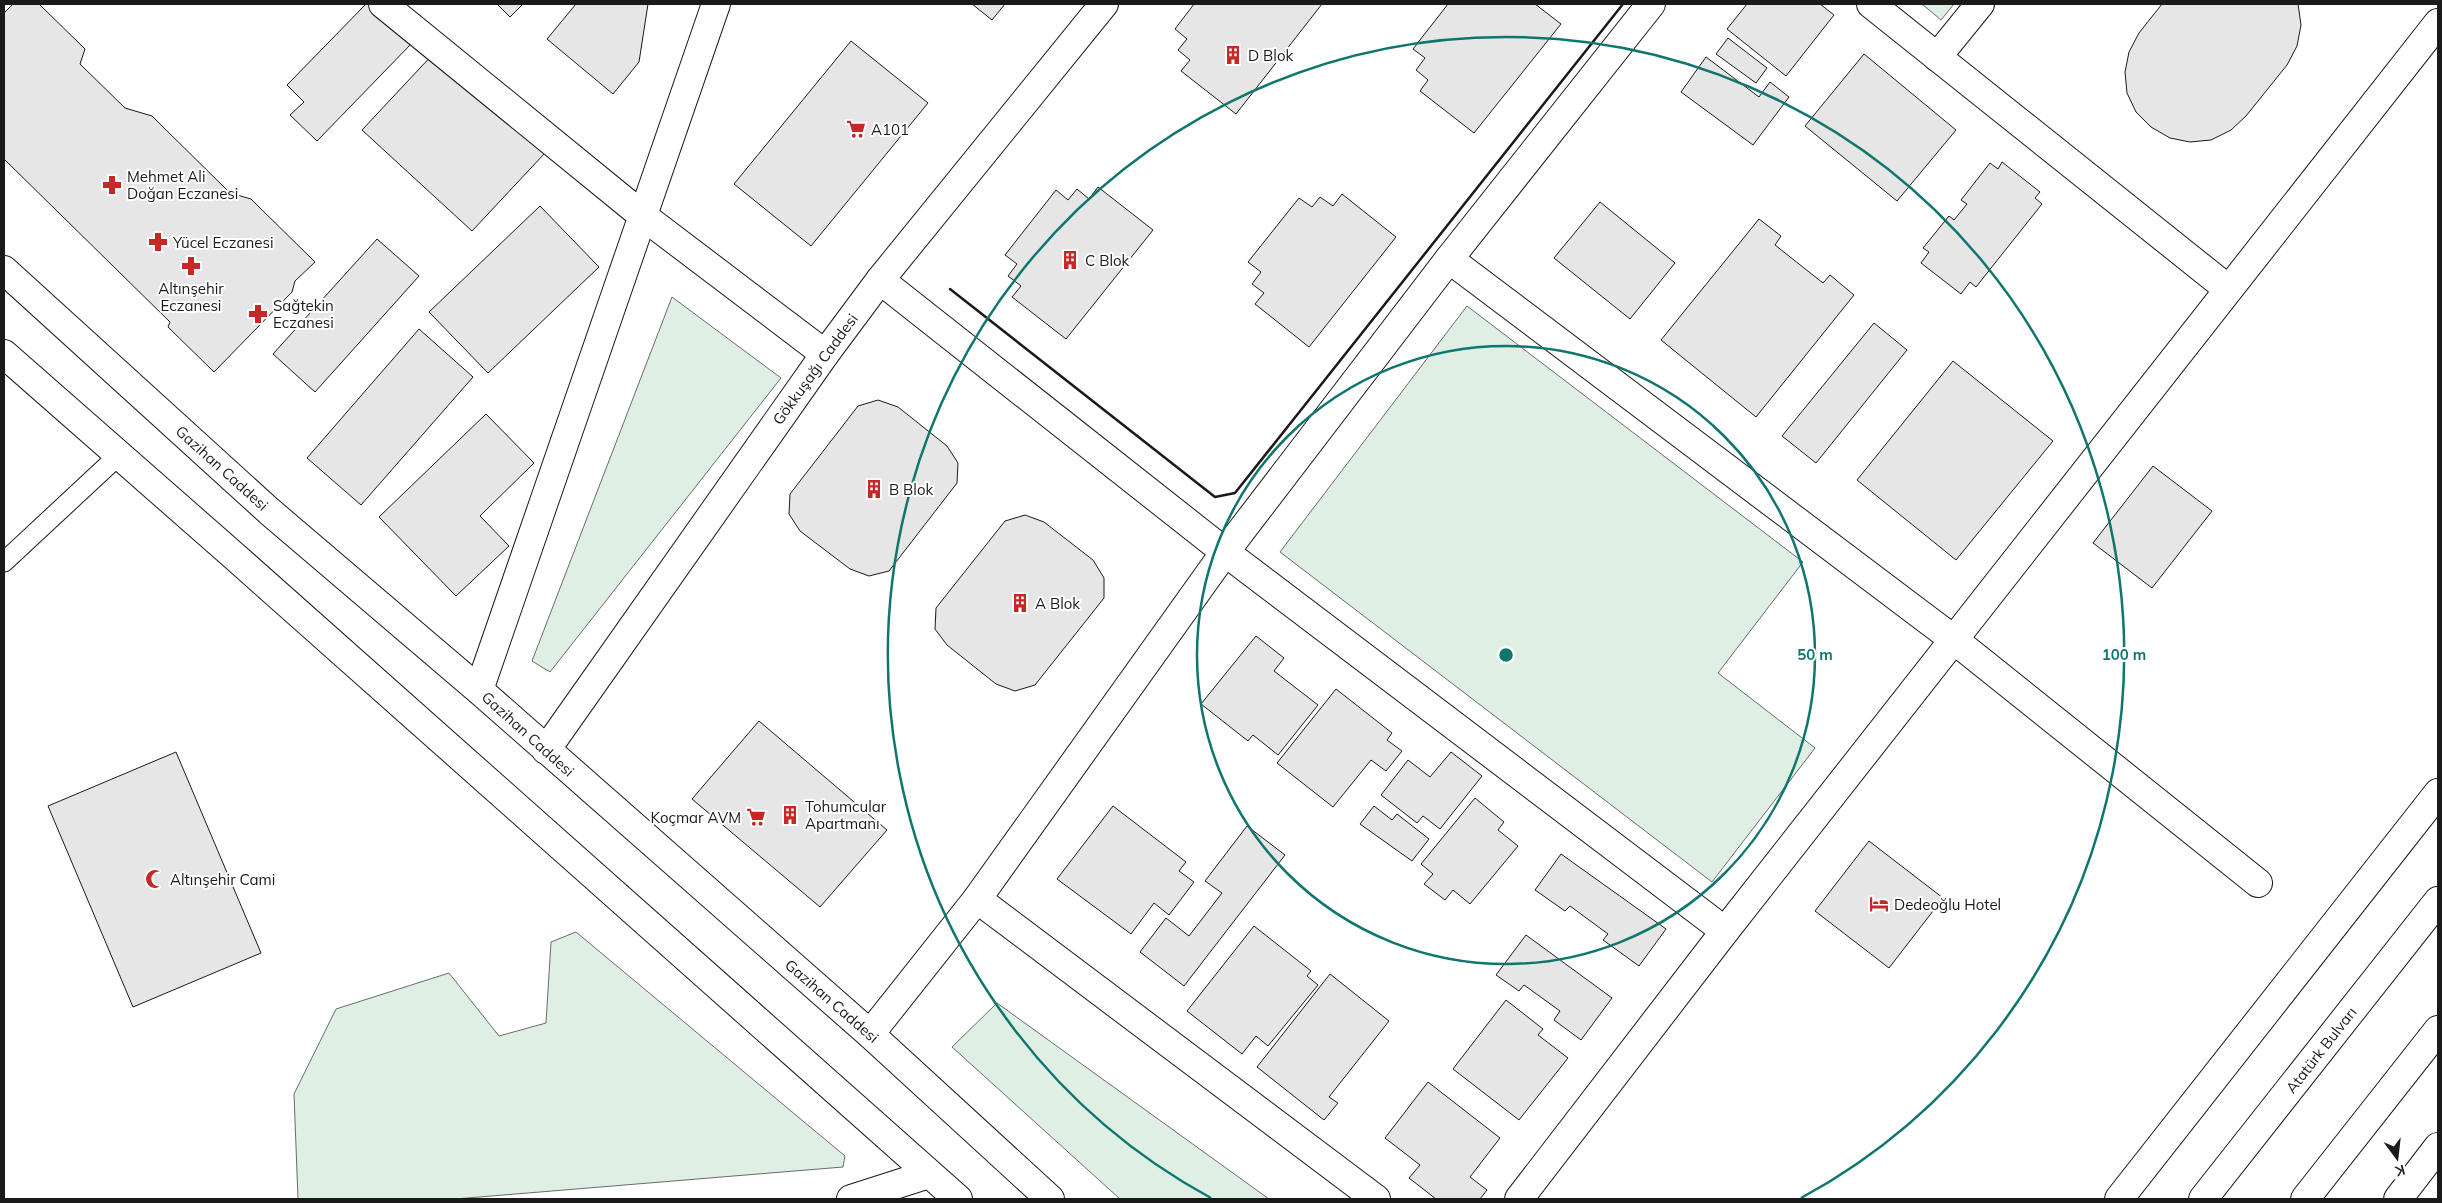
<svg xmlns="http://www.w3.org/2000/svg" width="2442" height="1203" font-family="Mulish,sans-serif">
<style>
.green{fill:#e0efe3;stroke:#6a6a6a}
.building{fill:#e6e6e6;stroke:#1a1a1a}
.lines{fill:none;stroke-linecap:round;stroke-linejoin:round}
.lane-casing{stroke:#1a1a1a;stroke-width:21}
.street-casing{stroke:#1a1a1a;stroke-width:30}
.secondary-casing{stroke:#1a1a1a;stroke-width:30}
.highway-casing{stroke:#1a1a1a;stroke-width:30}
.lane{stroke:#fff;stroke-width:19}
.street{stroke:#fff;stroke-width:28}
.secondary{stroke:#fff;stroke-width:28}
.highway{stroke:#fff;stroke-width:28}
.wall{stroke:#1a1a1a;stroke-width:2.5}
.ring{fill:none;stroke:#0f766e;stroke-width:2.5}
.labels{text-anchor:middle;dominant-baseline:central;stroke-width:4;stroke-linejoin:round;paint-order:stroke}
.poi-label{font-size:15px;fill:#1a1a1a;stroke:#fff;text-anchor:start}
.street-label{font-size:15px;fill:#1a1a1a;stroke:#fff}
.centre{fill:#0f766e;stroke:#fff;stroke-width:2.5}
.ring-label{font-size:15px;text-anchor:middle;font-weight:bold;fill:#0f766e;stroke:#fff;stroke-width:4;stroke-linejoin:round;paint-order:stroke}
</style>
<rect width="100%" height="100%" fill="#fff"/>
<g class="green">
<path d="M1922,4H1954L1941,20Z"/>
<path d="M672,297L781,378L550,672L532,661Z"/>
<path d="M1467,306L1803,562L1718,673L1815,748L1712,882L1280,552Z"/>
<path d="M576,932L845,1156L843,1167L455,1199H298L294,1094L336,1009L449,973L499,1036L546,1023L551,942Z"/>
<path d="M997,1003L1269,1199H1120L952,1047Z"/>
</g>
<g class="building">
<path d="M13,4H39L85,49L80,64L125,108L152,116L230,193L251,199L315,262L295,281L292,292L214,372L168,327L170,322L4,159V13Z"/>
<path d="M366,4H372L412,43L317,141L290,115L304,102L287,85Z"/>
<path d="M497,4H523L510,17Z"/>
<path d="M576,4H648L639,62L613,94L547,39Z"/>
<path d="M972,4H1005L992,20Z"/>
<path d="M1194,4H1322L1236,114L1181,71L1190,60L1178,50L1187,39L1175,29Z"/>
<path d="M1448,4H1535L1561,24L1474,133L1420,91L1428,80L1416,70L1425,58L1413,49Z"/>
<path d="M1747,4H1820L1834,15L1786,76L1727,29Z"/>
<path d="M2162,4H2298L2301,25L2297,46L2287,65L2246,116L2231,130L2211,140L2190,142L2170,138L2151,127L2136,112L2127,93L2125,72L2129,52L2139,33Z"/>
<path d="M1728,38L1767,68L1756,83L1716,54Z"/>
<path d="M851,41L928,103L811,246L734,184Z"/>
<path d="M435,52L545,153L472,231L362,130Z"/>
<path d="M1864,54L1956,130L1897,201L1805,126Z"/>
<path d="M1706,57L1759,97L1770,82L1789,97L1753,145L1681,92Z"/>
<path d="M2002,162L2040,192L2035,198L2042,204L1976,287L1970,282L1961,294L1921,263L1929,252L1923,248L1949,216L1954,220L1967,204L1961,200L1990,163L1998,169Z"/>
<path d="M1098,187L1153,230L1066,339L1012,297L1021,286L1008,276L1017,264L1005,255L1056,190L1068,200L1077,189L1089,199Z"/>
<path d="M1342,194L1396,237L1309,347L1255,304L1264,293L1252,284L1261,272L1248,262L1299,198L1312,207L1320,197L1333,206Z"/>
<path d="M1600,202L1675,263L1630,319L1554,258Z"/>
<path d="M540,206L599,267L488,373L429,312Z"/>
<path d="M1759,219L1781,236L1775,245L1823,283L1830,275L1854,295L1756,417L1661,340Z"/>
<path d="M377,239L419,276L315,392L273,354Z"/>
<path d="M1874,323L1907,350L1816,463L1782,436Z"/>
<path d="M419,329L473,377L361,505L307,458Z"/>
<path d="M1953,361L2053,441L1956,560L1857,480Z"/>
<path d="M878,400L898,407L947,446L958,463L957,483L889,571L869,576L850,569L800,531L789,514L790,494L858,406Z"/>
<path d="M486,414L534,463L480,516L509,546L456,596L379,517Z"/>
<path d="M2153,466L2212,511L2152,588L2093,543Z"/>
<path d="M1025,515L1044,522L1093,560L1104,578V598L1035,685L1015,691L996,684L947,645L935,629L936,608L1005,521Z"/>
<path d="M1256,636L1284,658L1274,671L1318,705L1278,755L1253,735L1248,741L1201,704Z"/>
<path d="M1336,689L1392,733L1387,740L1402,751L1386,771L1371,760L1333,807L1277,763Z"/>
<path d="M759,721L887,830L820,907L692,799Z"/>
<path d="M176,752L261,953L133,1007L48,806Z"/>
<path d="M1451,752L1482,776L1440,829L1423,816L1417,823L1381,795L1408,760L1430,777Z"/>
<path d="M1475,798L1504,822L1498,830L1518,846L1470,904L1453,890L1445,900L1424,884L1433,874L1421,864Z"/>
<path d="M1113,806L1186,862L1179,871L1194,882L1169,915L1154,903L1131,934L1057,879Z"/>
<path d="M1374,806L1392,820L1397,814L1429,839L1412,861L1360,824Z"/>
<path d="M1247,826L1285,855L1184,986L1140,952L1166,918L1189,936L1222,893L1205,881Z"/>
<path d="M1869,841L1943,898L1889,968L1815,911Z"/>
<path d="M1561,854L1666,929L1639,966L1603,940L1608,934L1570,906L1565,911L1535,890Z"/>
<path d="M1254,926L1311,971L1307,976L1318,985L1268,1046L1256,1036L1242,1054L1187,1011Z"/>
<path d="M1526,935L1612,998L1581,1040L1554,1020L1560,1011L1524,985L1519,991L1496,975Z"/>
<path d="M1330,974L1389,1021L1329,1097L1338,1103L1324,1120L1257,1067Z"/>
<path d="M1506,1000L1543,1029L1538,1035L1568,1058L1519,1120L1453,1069Z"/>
<path d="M1428,1082L1500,1138L1470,1177L1487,1190L1480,1199H1436L1409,1178L1420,1165L1385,1138Z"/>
</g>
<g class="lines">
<g class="lane-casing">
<path id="lane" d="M4,562L119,455"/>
</g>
<g class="street-casing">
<g id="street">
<path d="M383,4L643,216L825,354"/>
<path d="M1871,4L2228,289"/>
<path d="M1937,57L1980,4"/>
<path d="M1449,259L1953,639L2258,883"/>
<path d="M880,280L1225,552L1725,931"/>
<path d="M479,690L716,4"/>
<path d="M546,750L825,354L880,280L1104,4"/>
<path d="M977,899L1376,1199"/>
<path d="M870,1034L977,899L1225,552L1449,259L1651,4"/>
<path d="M1519,1199L1725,931L2438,23"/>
</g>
</g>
<g class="secondary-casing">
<g id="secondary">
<path d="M4,270L269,511L479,690L870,1034L1050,1199"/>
<path d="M4,354L233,555L958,1199"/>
<path d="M851,1199L929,1174"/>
</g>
</g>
<g class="highway-casing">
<g id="highway">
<path d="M2119,1199L2438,793"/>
<path d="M2203,1199L2438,901"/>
<path d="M2305,1199L2438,1030"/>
<path d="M2398,1199L2438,1147"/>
</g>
</g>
<use href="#lane" class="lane"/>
<use href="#street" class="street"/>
<use href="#secondary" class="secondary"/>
<use href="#highway" class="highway"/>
<path class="wall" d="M950,289L1215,497L1235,493L1623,4"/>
</g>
<g class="ring">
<circle cx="1506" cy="655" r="309"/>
<path d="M1211 1198A618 618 0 1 1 1801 1198"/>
</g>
<defs>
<g id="building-bare" transform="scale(1.5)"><path d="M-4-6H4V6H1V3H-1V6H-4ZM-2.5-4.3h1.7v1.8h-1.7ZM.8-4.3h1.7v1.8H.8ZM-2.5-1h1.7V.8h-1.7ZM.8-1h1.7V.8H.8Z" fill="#c62828" stroke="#fff" stroke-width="2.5" paint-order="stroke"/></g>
<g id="supermarket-bare" transform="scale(1.5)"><path d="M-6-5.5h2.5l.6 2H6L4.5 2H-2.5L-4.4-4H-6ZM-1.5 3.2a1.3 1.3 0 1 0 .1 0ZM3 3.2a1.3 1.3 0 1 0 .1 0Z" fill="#c62828" stroke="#fff" stroke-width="2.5" paint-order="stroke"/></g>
<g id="pharmacy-bare" transform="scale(1.5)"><path d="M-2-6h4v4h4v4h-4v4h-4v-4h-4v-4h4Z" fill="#c62828" stroke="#fff" stroke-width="2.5" paint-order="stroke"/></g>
<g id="mosque-bare" transform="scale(1.5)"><path d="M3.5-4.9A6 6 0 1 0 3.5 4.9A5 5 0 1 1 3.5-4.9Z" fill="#c62828" stroke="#fff" stroke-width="2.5" paint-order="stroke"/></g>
<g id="hotel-bare" transform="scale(1.5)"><path d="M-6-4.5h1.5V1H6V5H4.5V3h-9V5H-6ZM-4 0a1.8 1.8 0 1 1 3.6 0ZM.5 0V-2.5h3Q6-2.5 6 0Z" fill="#c62828" stroke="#fff" stroke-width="2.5" paint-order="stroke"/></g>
</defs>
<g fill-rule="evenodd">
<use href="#building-bare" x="1233" y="55"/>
<use href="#supermarket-bare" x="856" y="129"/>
<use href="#pharmacy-bare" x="112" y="185"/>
<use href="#pharmacy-bare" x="158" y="242"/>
<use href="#building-bare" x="1070" y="260"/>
<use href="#pharmacy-bare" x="191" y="266"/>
<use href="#pharmacy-bare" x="258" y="314"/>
<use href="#building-bare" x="874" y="489"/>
<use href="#building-bare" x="1020" y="603"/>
<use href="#building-bare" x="790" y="815"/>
<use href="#supermarket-bare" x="756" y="817"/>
<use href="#mosque-bare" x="155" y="879"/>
<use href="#hotel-bare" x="1879" y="904"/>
</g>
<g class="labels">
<g class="poi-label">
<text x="1248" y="55">D Blok</text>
<text x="871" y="129">A101</text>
<text x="127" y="176">Mehmet Ali<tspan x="127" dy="17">Doğan Eczanesi</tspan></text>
<text x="173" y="242">Yücel Eczanesi</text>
<text x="1085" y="260">C Blok</text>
<text x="191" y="288" text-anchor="middle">Altınşehir<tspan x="191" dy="17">Eczanesi</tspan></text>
<text x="273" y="305">Sağtekin<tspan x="273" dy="17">Eczanesi</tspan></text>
<text x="889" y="489">B Blok</text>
<text x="1035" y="603">A Blok</text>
<text x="805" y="806">Tohumcular<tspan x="805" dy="17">Apartmanı</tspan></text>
<text x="741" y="817" text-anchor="end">Koçmar AVM</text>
<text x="170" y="879">Altınşehir Cami</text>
<text x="1894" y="904">Dedeoğlu Hotel</text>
</g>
<g class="street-label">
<text transform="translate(815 369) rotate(-54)">Gökkuşağı Caddesi</text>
<text transform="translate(222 468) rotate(42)">Gazihan Caddesi</text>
<text transform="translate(528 734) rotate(42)">Gazihan Caddesi</text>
<text transform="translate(832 1001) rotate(41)">Gazihan Caddesi</text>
<text transform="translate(2321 1050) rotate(-52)">Atatürk Bulvarı</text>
</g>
</g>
<circle cx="1506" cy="655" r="8" class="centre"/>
<g class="ring-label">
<text x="1815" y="660">50 m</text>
<text x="2124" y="660">100 m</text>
</g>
<rect width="2442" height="1203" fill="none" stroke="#1a1a1a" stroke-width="10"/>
<g transform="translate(2397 1158) rotate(165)" stroke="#ffffff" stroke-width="4" paint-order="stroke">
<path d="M0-4L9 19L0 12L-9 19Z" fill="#1a1a1a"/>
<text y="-8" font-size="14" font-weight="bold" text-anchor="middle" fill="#1a1a1a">K</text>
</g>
</svg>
